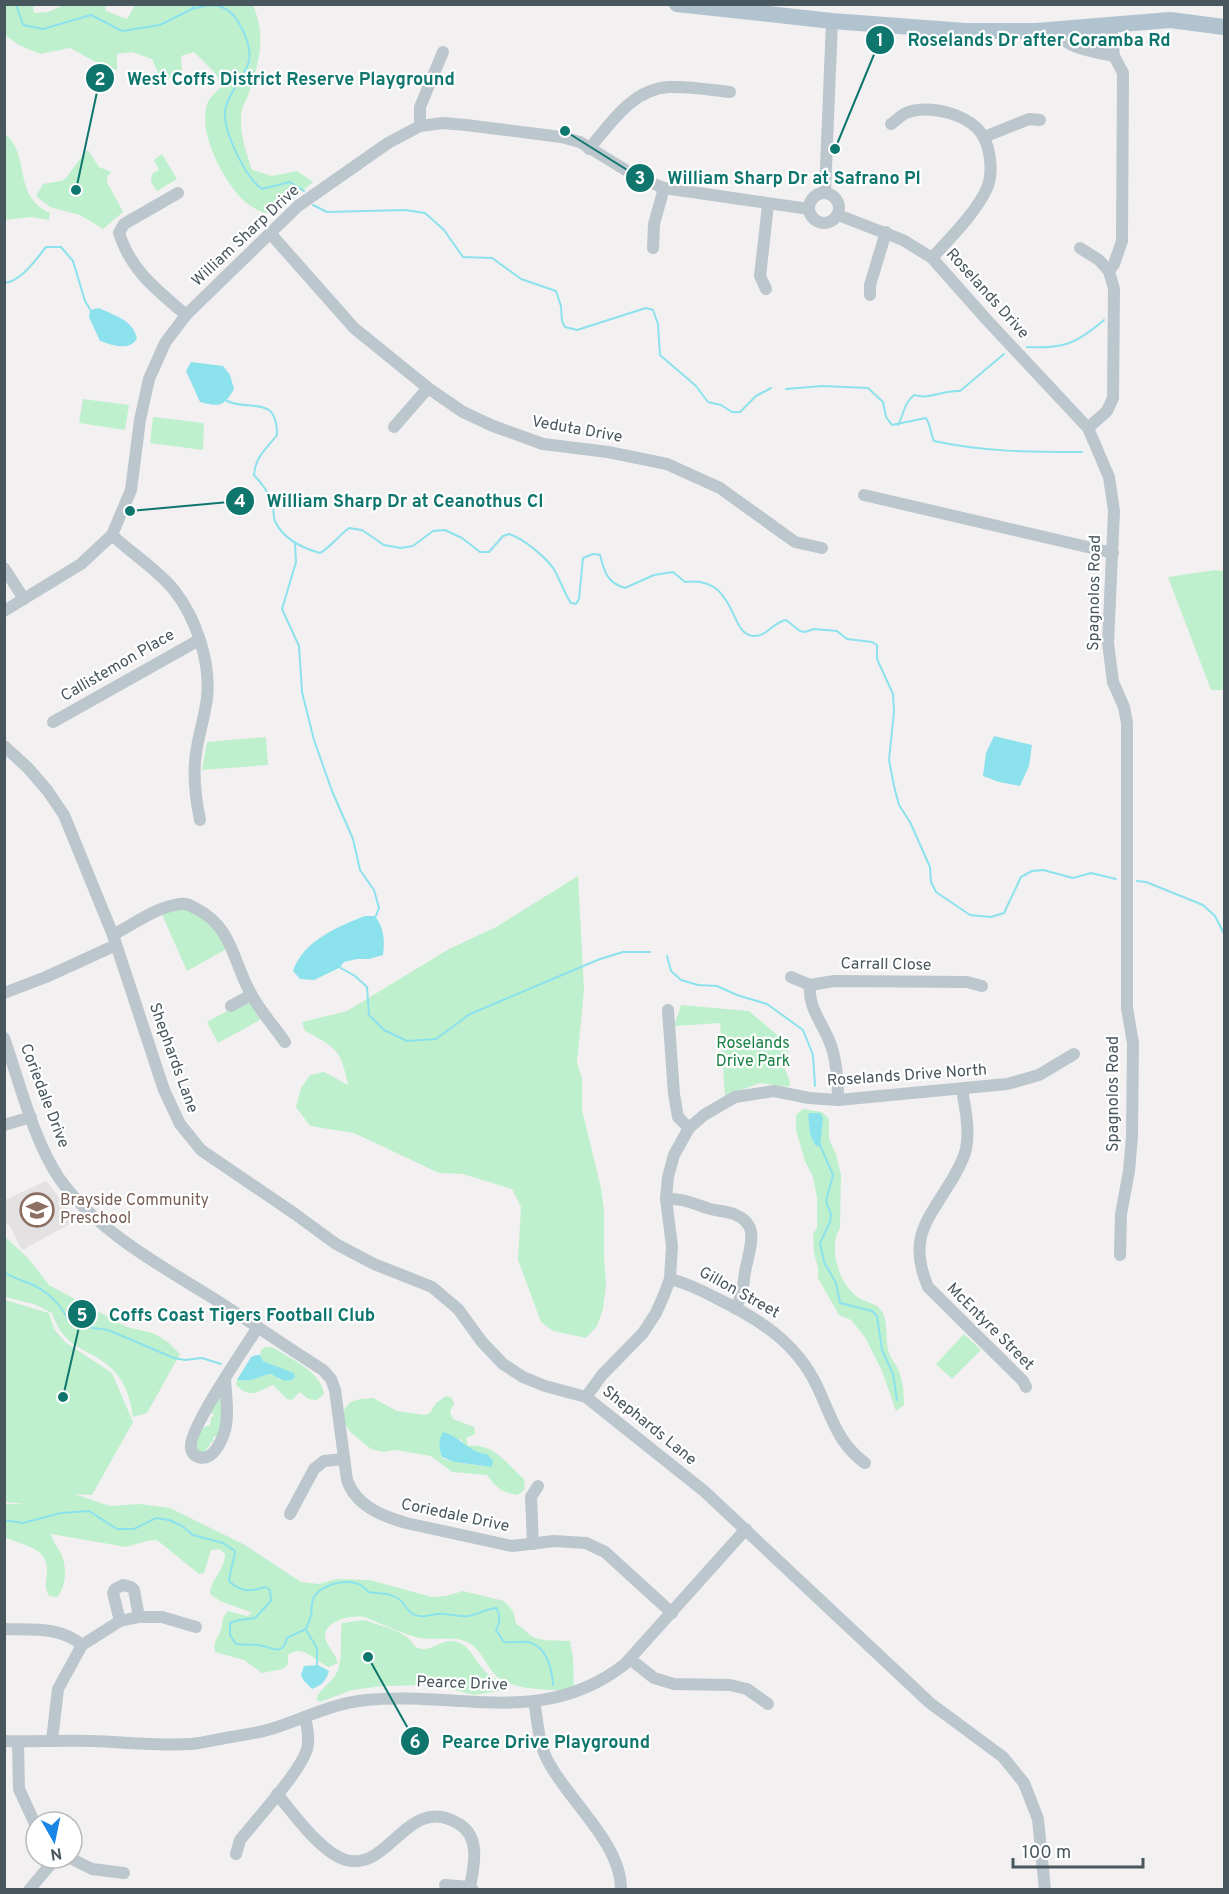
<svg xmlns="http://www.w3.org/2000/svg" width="1229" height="1894" font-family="Overpass,sans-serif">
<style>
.education{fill:#e4e1e3}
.green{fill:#bff0cd;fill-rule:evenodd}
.water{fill:#8ce2ec}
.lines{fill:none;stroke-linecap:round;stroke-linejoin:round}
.stream{stroke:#8ce2ec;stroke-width:2}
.minor{stroke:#bcc6cd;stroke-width:12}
.major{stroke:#b0c3cf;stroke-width:16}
.labels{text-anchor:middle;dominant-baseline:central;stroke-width:4.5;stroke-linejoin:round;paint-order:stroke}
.street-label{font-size:16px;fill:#48565e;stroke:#fff}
.park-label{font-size:16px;fill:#178142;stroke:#fff}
.education-label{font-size:16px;fill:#785e54;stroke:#fff;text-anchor:start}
.leader{fill:none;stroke:#0f766e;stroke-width:2}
.callout-dot{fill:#0f766e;stroke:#fff;stroke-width:2}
.mark-label{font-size:18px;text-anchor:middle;font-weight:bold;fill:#fff}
.callout-label{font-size:18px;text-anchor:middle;font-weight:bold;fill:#0f766e;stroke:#fff;stroke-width:4.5;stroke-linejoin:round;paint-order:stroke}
</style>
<rect width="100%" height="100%" fill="#f3f0f1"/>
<path class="education" d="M46,1181L77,1220L22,1250L9,1225L5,1223V1200Z"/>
<g class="green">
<path d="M5,4L33,5L34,13L48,12L64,5H105L106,11L127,19L135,5H253C266,36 260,58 250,90C248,98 241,107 241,116C240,135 246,152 252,170L272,176L297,171L313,182L273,215C260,212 250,207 241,198C222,178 198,132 207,104C209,98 217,92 221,86L216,74L194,52L181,56L182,73L167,79L158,73L152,59L132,52L117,54V70L105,67L70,48L40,54L19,45L5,35Z"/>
<path d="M4,133C32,155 11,195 50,213L49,220L31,217L5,220Z"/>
<path d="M88,150L99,167L111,172L107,177V182L123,212L103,229L80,215L50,207L36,196L43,184L61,181L66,178L85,152Z"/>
<path d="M162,154L177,179L157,191L151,182L152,174L159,170L154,160Z"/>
<path d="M83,399L129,405L125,430L79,423Z"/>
<path d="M153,417L204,423L203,450L150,443Z"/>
<path d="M1215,570L1224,571V690H1211L1168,577Z"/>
<path d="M266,737L268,765L202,770L207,742Z"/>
<path d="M578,876L584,990L577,1063L582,1078V1110L601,1188L604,1211V1257L606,1285L603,1309L597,1326L586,1338L553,1331L541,1322L518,1260L521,1207L512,1189L463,1174L439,1173L354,1133L310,1126L296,1107L301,1088L310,1075L324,1072L348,1085C341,1050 336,1047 305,1031L302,1022L347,1011L449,949L496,927Z"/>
<path d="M188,905L232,946L187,971L160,910Z"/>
<path d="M249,999L260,1020L218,1043L207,1022Z"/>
<path d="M681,1005L749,1011L789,1045L785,1069L790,1082L789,1087L760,1083L725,1096L720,1023L674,1026Z"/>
<path d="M803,1109L822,1112L829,1119V1139L836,1154L841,1175L840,1228C827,1248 840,1286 859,1298C868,1303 881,1304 884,1316C888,1328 885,1341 889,1353C891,1359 895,1363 898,1369C903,1380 904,1393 904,1405L896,1411L882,1371L865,1337L851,1320L839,1315L818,1278V1268L814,1253L813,1234L817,1228V1198L813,1177L805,1161L796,1130V1115Z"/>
<path d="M4,1236L28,1258L49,1285L127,1327L153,1333L168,1342L180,1354L147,1413L133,1417C131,1401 126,1385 116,1373C93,1347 65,1353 52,1313L34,1304L5,1297Z"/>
<path d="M5,1300L49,1313L54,1329L65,1342L112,1373L133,1422L92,1495L74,1494L110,1506L140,1504L170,1508L245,1545L301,1582L319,1584L336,1579L370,1580L432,1597L446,1596L463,1591L504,1601L513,1611L516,1624C522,1627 526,1632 531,1636C542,1642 558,1640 570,1641L573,1658L574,1690C552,1690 527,1691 506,1682C488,1675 484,1651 469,1643C452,1634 434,1642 415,1637C404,1633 392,1629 381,1624C376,1622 369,1618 364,1617C352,1615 328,1620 325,1634C324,1643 335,1652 338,1663L329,1667C315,1662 303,1643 288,1655V1664L283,1669L262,1673L244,1660L215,1652C213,1639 218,1640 221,1629C224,1620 220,1620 228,1611L247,1616L252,1613C238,1606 223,1605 210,1594C211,1578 225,1570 225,1554L219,1549L211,1550L204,1573L199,1574L157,1540L147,1541L126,1547L51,1534C53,1542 59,1549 62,1556C67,1568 66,1588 57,1597L49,1596C44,1587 46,1583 47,1573C49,1546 23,1547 5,1537L4,1504H25L5,1502Z"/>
<path d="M964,1334L981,1350L952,1379L936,1364Z"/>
<path d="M265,1347H272C289,1358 322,1372 324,1394L317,1400L308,1399L300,1392L292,1400L287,1399L273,1385C257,1392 250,1399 236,1385L237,1380C254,1382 256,1376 272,1374L281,1381L276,1366L263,1361L260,1355L261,1350Z"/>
<path d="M222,1389L221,1434L213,1438L214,1441L210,1443V1446L206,1448L207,1450L203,1454L195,1450L199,1429L210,1425L211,1417L214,1416L213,1413L207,1415Z"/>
<path d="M446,1396L452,1398L454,1404L450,1411L453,1419L474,1427L475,1434L466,1438L468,1446C493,1442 508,1465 524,1479L525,1489L518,1495C503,1493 496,1488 487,1475L452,1472L431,1456L395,1450L384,1452L371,1449L350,1432L344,1422V1410L350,1402L361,1399L373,1398L397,1411L425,1415L430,1413L436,1403ZM460,1439C469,1449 474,1453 487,1454L483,1466L454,1462L442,1458Z"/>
<path d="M364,1620C378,1625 397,1629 408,1638C413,1642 413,1648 422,1649C437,1650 444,1635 462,1644C477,1654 477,1670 497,1680L500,1691L474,1695L435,1685L382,1686L352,1690L320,1702L316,1699C322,1686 332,1683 337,1672C344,1657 339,1639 342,1623Z"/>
</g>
<g class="water">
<path d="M99,308C115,316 132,319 137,338C130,352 112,345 100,341L89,317L90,310Z"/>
<path d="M191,362L223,366L230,375L234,389C224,407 219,407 200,402L186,371Z"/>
<path d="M994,736L1032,745L1029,766L1020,786L999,782L983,776L986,753Z"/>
<path d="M365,916H375C384,928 385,940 383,955L369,959H357L344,962L339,968L314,980L300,979L293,971C303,941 337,927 365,916Z"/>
<path d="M810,1113H820L823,1118L820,1147L815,1145L810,1134L808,1115Z"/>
<path d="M256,1355H260L263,1361L294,1373L295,1378C286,1384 280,1379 271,1374C255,1377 255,1382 237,1380L251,1357Z"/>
<path d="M443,1432C462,1437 467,1452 487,1454L493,1461L492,1467L454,1462L442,1457C439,1448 438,1440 443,1432Z"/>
<path d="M318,1665L329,1671C326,1681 322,1685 312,1689L304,1681L301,1675L304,1666Z"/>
</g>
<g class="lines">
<g class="stream">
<path d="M16,4L23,25L43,29L91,15L122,31L160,25L192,9L194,4"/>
<path d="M192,9C203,6 214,3 224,8C239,15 252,45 249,61C245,77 227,94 225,111C223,132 246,178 262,189L290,182L304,191"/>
<path d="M313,205L327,212L405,210L425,213L444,230L463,257L492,258L521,279L556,291L561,306L562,321L565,327L577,330L646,308L653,310L658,324L660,355L696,386L708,402L721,405L732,412H740L756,396L771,388"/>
<path d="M4,283C22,281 36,259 46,247H61L73,261L85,301L91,311"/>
<path d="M1027,347C1063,349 1076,344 1104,320"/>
<path d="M786,389L822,386L868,388L883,402L886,417L892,425L926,418C931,426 930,433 934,441C983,452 1032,452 1082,452"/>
<path d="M227,401C251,412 277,394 277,435C267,448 255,457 254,475C263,485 270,494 273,507C274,511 273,517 275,521C283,539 302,548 320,553C332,546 338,536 349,528L362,530L384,545L401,548L413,546L433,531L445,530L462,538L480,552H489L503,536L509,534C523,538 550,560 556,573C561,583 565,594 571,603L576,604L579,599L583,558L593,554L600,555C604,571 607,583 625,588L654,575L673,572L685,582C738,576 728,634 753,636C767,637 773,622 786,620L800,631L805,632L814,629L837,631L847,639L872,642L877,645V659L893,694L894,711L889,760L894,786L899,805L910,822L930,867L931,882L936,892L970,915L991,917L1004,913L1021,877L1032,871L1043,870L1073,878L1091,873L1116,879"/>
<path d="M898,425C904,414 904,403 914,395C929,400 943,390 960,391L1004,354"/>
<path d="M295,544L296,562L282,609L299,646L302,692L314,740L332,791L353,839L360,870L374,890L379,908L375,918"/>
<path d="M1137,881L1146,882L1203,905L1215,916L1224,934"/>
<path d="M667,956L671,971L681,980L698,985L717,986L737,995L767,1004L803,1030L813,1055L815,1086"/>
<path d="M339,967L355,976L367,987L369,1015L384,1030L407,1041L436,1039L470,1014L600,959L623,952H650"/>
<path d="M820,1145L833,1175L826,1201L831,1214L830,1222L820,1243L824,1262L836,1283L840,1303L872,1311L877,1316L882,1350L893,1374L897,1400"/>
<path d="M4,1272C13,1278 21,1280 31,1284C47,1291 61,1304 68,1320L86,1327L108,1330L174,1358L185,1360L202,1358L221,1364"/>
<path d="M4,1520L23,1523L61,1513L89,1511L117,1529H134L156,1518L169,1520L182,1526L193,1535L223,1543L235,1551C234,1562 230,1570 229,1581C240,1592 251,1592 265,1587L270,1590L271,1601L255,1618L239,1620L230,1623V1635L236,1644C245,1645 255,1644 263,1646C274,1649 283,1655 287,1638L306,1629C307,1625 310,1620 311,1616C312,1610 311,1602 314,1597C323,1582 358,1575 368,1592C379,1594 390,1592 400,1600C405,1604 407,1611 413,1614C423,1620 434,1612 445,1614C454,1615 460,1617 469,1616C479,1614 486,1609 496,1608C501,1616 500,1622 496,1630L504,1642C512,1643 520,1641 528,1642C547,1646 552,1669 553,1685"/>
<path d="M306,1630L317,1648V1666"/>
</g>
<g class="minor">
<path d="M1052,30C1068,49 1091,51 1114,56"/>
<path d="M891,124C896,121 901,115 906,113C929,103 973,115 984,138C991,152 993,174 987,188C976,213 950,238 932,258"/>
<path d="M420,126V107L443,52"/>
<path d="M984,137L1029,119L1040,120"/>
<path d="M589,149C611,123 632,89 669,87C689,86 711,90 730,92"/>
<path d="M825,192L832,21"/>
<circle cx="824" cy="208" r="15"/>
<path d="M178,193L124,224L119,233C131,271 157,290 186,315"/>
<path d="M838,215L903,240L932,258L986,319L1088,428L1109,477L1114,511L1108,643L1113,682L1124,707L1127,723V1008L1133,1043L1132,1137L1129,1171L1121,1214L1120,1255"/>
<path d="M270,233L354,328L428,388L463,412L493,426L543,444L608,452L667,464L720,488L795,542L822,548"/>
<path d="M653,248L654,224L664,188"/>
<path d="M1080,248L1099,260L1109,271"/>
<path d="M766,289L760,276L768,205"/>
<path d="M870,295V285L886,232"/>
<path d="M394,427L428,388"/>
<path d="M1088,428L1107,411L1113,398L1114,289L1109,271L1114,264L1122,241L1123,73L1114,56L1111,25"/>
<path d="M864,495L1113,553"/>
<path d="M112,535C131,553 157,569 174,590C196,618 211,662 207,698C205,714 200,731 197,747C192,772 195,796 200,820"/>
<path d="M4,568L24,599"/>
<path d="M4,611L81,564L112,535L131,490L140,420L149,379L165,343L186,315L298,206L388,143L420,126L443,123L466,125L561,137L580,142L637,177L664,188L809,209"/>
<path d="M53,722L199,640"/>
<path d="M4,746L28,768L47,790L64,815L113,935L164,1090L180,1124L201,1150L295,1214L336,1244L374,1264L432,1287L458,1309L482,1342L503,1364L523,1377L545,1386L586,1397L704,1491L930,1703L1003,1757L1024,1783L1038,1819L1045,1890"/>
<path d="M113,935C134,924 156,907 180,904C187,903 191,906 197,909C232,927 233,961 250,992C259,1010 274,1026 285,1042"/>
<path d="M791,977L810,985L834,981L967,982L982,986"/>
<path d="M810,985C807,1010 828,1029 833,1052C837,1067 838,1084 838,1100"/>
<path d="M4,993L46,977L116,945"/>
<path d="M231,1006L251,995"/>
<path d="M668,1010L674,1094L678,1117L689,1128"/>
<path d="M4,1038C20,1083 33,1139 59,1178C96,1231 163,1267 216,1300C252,1323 287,1347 323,1370L331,1379L335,1390L347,1480C356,1506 382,1516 406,1523L512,1546L554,1541L586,1543L605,1552L672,1613"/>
<path d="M962,1089C965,1108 970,1129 966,1149C964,1159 958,1169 953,1178C928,1220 907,1237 928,1287L1023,1381L1026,1387"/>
<path d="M4,1125L31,1117"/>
<path d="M666,1199C681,1198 692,1203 707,1208C715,1211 726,1211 734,1214C759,1224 751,1243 747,1263C742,1280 746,1291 735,1308"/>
<path d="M670,1279C687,1283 701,1290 716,1298C759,1319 796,1342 817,1386C831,1415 837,1443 865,1463"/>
<path d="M225,1379C226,1395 229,1414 225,1430C222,1440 213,1462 199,1457C194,1456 191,1452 191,1447C188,1430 246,1346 258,1327"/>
<path d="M586,1397L602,1375L643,1333L656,1313L664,1295L670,1279L672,1246L666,1199L668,1177L674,1155L689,1128L704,1115L735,1097L774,1091L809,1098L838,1100L1007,1084L1039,1075L1074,1054"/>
<path d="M290,1514L314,1469L324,1461L344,1459"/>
<path d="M533,1544L531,1497L538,1486"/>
<path d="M120,1621L113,1593L115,1589L123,1585L131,1587L134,1590L139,1617"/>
<path d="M4,1629C32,1630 60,1626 82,1645"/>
<path d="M630,1659L654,1678L674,1684L730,1685L747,1689L768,1704"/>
<path d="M534,1701C538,1722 538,1744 549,1763C570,1802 622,1845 621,1890"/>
<path d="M52,1740L58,1689L82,1645L120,1621L139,1617H162L196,1627"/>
<path d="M4,1741C33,1742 62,1740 91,1741C124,1742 158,1746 191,1744C204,1743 218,1739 231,1737C244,1735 258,1733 271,1729C303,1719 333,1703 366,1700C459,1691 544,1728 625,1664L746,1529"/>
<path d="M18,1742L19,1789L36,1826"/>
<path d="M277,1794C294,1814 321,1853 346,1860C390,1872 408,1792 459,1824C481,1837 474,1866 470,1887"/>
<path d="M236,1854L240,1840C256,1820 301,1771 307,1749C310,1739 307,1727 305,1717"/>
<path d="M70,1858L92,1869L124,1873"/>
<path d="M445,1885L470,1887L473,1890"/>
<path d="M29,1890L56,1858"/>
</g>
<path class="major" d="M677,4L832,21L965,31H1036L1170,20L1224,27"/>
</g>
<defs>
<g id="school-ring" transform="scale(1.725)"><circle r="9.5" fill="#fff" stroke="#8d6e63" stroke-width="1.5"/><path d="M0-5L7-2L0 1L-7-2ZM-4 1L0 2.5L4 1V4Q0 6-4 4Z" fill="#8d6e63"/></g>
</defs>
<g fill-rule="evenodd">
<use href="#school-ring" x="37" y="1210"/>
</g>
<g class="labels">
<g class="street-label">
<text transform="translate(246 236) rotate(-43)">William Sharp Drive</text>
<text transform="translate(987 294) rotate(48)">Roselands Drive</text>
<text transform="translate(577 430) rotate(10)">Veduta Drive</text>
<text transform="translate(1095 593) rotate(-89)">Spagnolos Road</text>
<text transform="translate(118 666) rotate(-30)">Callistemon Place</text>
<text transform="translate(886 965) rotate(1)">Carrall Close</text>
<text transform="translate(173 1058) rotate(70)">Shephards Lane</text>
<text transform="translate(907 1076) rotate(-4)">Roselands Drive North</text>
<text transform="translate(1114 1094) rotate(-90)">Spagnolos Road</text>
<text transform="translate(44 1096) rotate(69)">Coriedale Drive</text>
<text transform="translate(739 1293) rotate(29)">Gillon Street</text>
<text transform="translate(990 1327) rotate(45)">McEntyre Street</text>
<text transform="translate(649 1426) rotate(39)">Shephards Lane</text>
<text transform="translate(455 1516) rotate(12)">Coriedale Drive</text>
<text transform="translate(462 1684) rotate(2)">Pearce Drive</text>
</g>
<g class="park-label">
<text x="753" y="1044">Roselands<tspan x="753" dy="18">Drive Park</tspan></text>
</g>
<g class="education-label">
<text x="60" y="1201">Brayside Community<tspan x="60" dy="18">Preschool</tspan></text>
</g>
</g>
<path class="leader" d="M835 149L880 40M76 190L100 78M565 131L640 178M130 511L240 501M63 1397L82 1314M368 1657L415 1741"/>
<g class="callout-dot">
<circle cx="835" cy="149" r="6"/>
<circle cx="76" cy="190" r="6"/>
<circle cx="565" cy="131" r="6"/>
<circle cx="130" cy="511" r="6"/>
<circle cx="63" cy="1397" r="6"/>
<circle cx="368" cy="1657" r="6"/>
<circle cx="880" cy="40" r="15"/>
<circle cx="100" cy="78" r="15"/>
<circle cx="640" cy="178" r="15"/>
<circle cx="240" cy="501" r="15"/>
<circle cx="82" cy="1314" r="15"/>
<circle cx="415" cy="1741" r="15"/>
</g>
<g class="mark-label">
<text x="880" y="46">1</text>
<text x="100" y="85">2</text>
<text x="640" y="184">3</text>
<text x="240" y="507">4</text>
<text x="82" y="1321">5</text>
<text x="415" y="1748">6</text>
</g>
<g class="callout-label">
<text x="1039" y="46">Roselands Dr after Coramba Rd</text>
<text x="291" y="85">West Coffs District Reserve Playground</text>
<text x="794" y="184">William Sharp Dr at Safrano Pl</text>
<text x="405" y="507">William Sharp Dr at Ceanothus Cl</text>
<text x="242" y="1321">Coffs Coast Tigers Football Club</text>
<text x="546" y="1748">Pearce Drive Playground</text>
</g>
<rect width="1229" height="1894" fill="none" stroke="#48565e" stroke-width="12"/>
<g transform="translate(54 1840) rotate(171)"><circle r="28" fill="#ffffff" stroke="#b6bbbf" stroke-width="1.5"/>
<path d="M0-4.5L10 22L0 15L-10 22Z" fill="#1985e4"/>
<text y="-9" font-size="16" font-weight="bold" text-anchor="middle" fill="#48565e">N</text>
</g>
<path d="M1013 1858v9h130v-9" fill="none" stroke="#48565e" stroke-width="3"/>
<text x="1022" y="1858" font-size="18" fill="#48565e" stroke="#ffffff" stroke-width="4.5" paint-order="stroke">100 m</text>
</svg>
